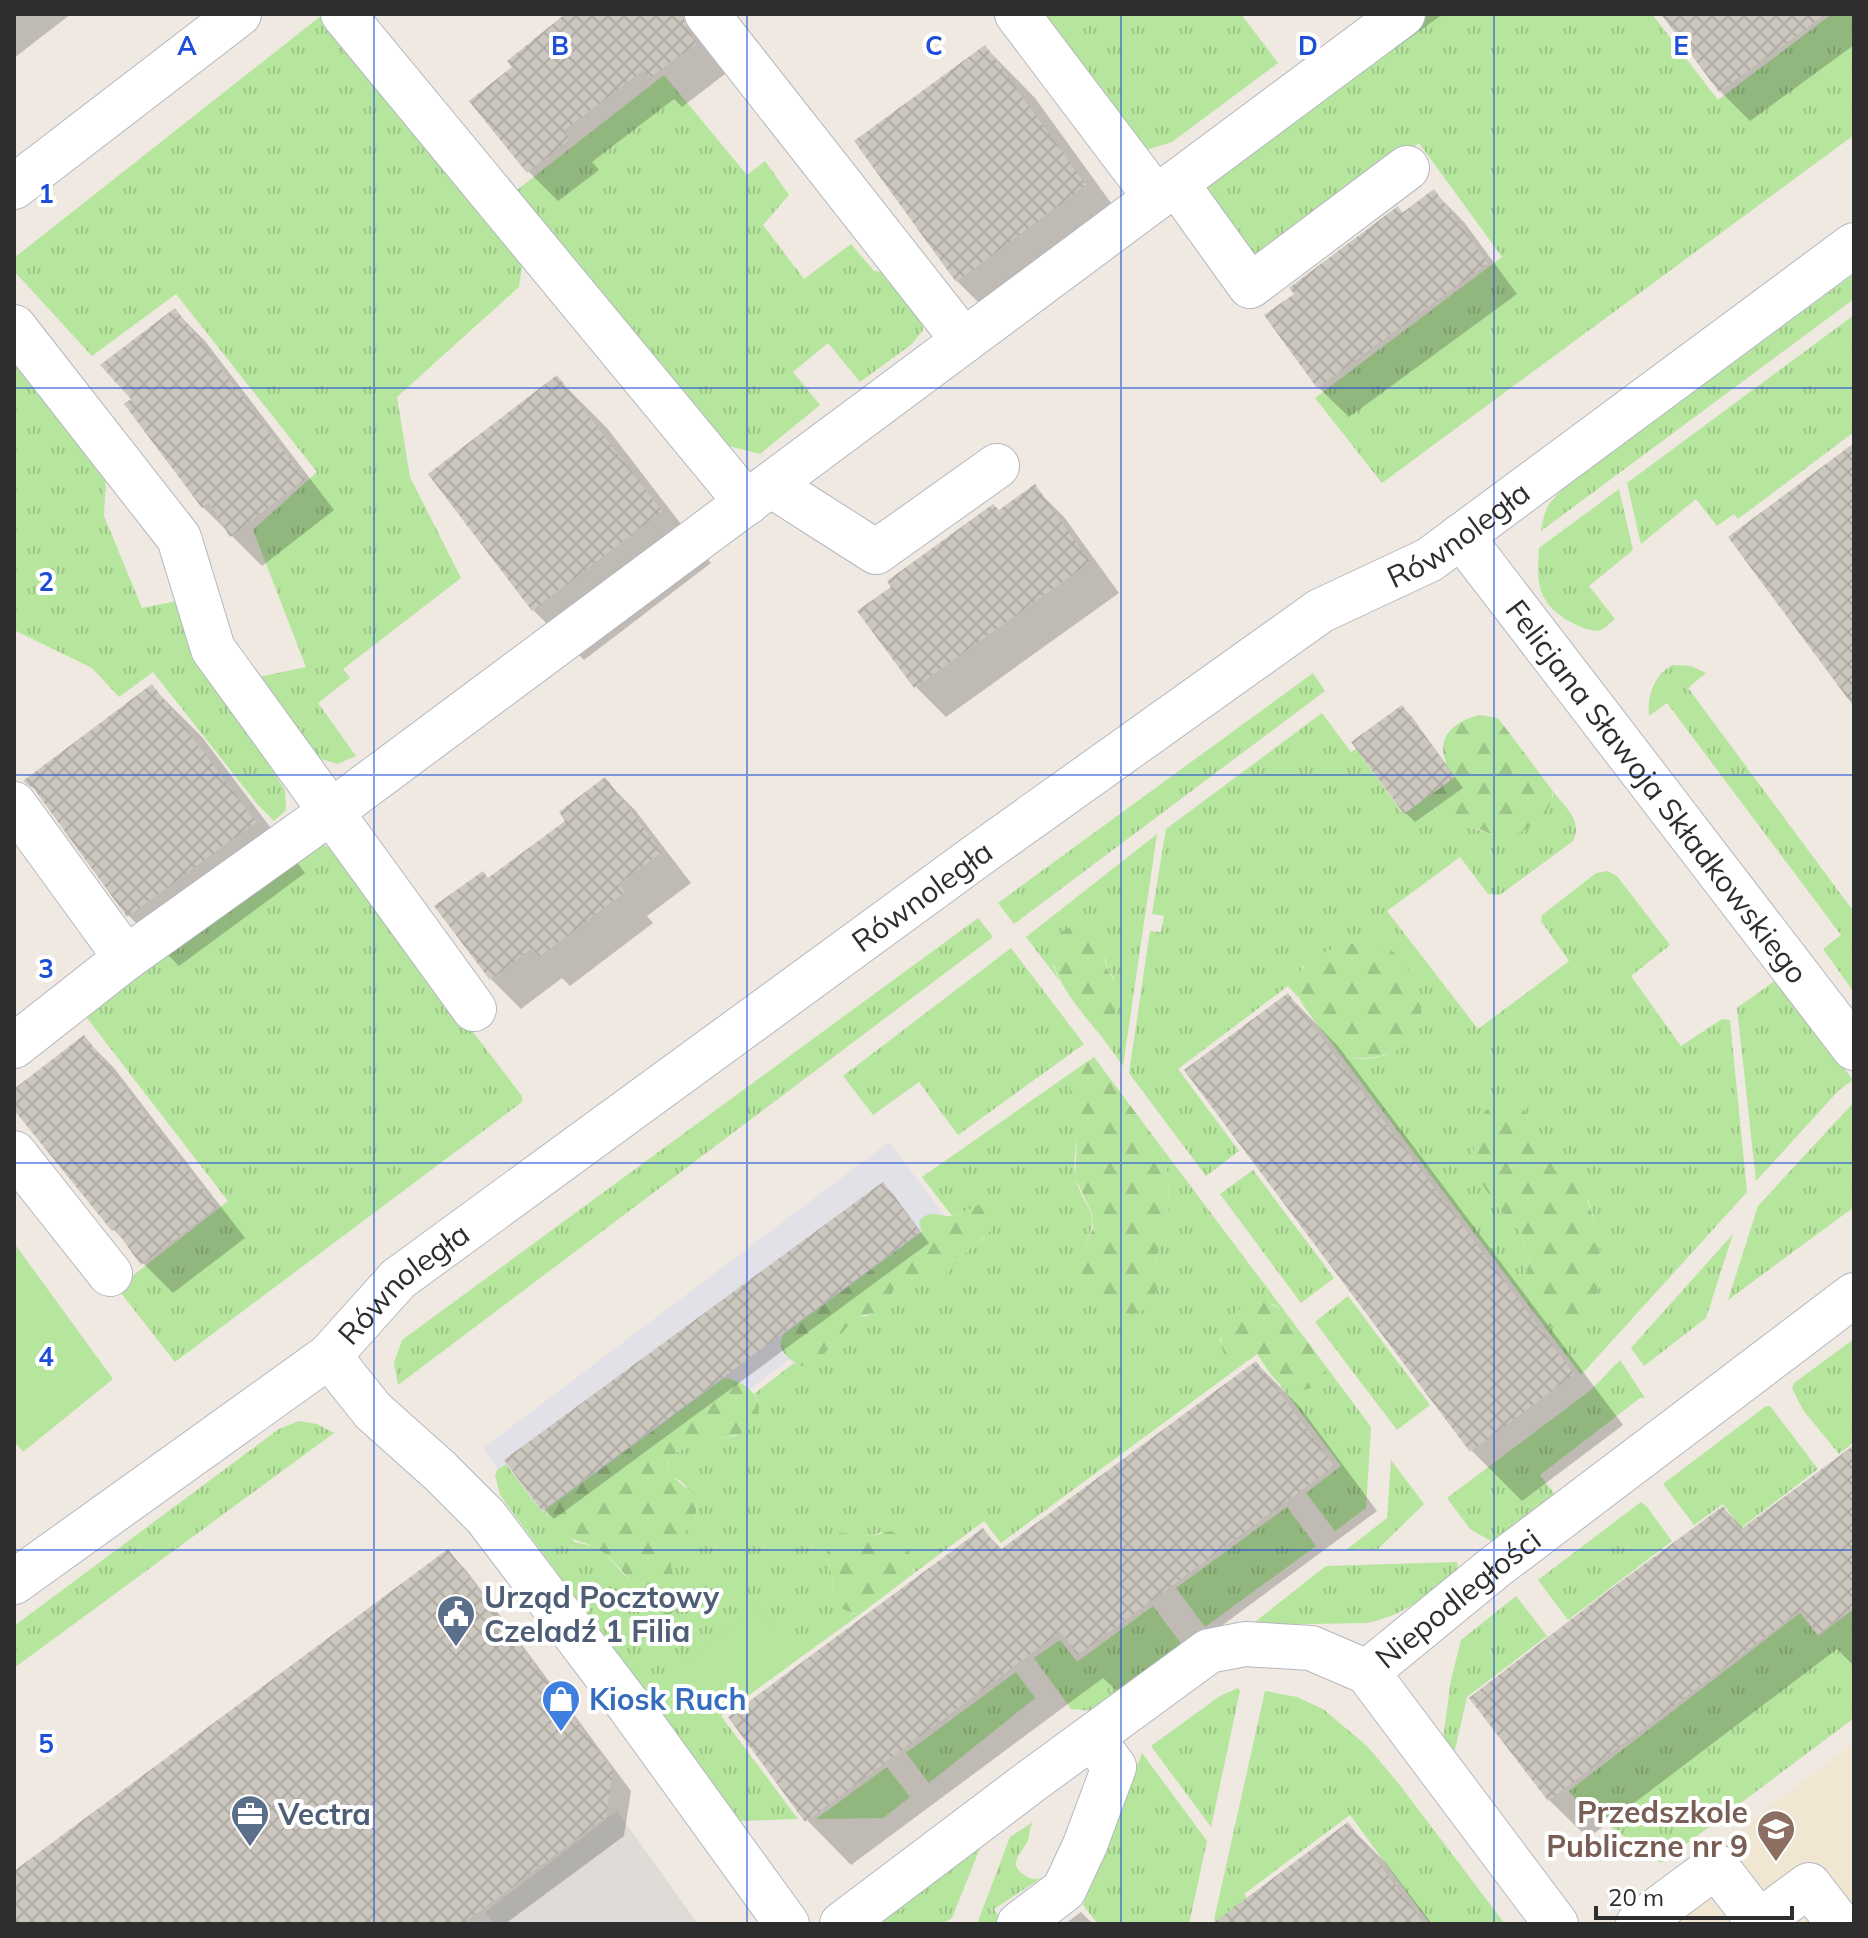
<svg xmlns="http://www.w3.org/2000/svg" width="1868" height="1938" font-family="Mulish,sans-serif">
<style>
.industrial{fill:#e3e1e8}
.education{fill:#f0e6d1}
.grass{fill:url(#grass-tufts)}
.forest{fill:url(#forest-firs)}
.garden{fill:#b6e59e}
.plaza{fill:#dfdcd8}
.shadow{fill:#0003}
.building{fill:url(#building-cross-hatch)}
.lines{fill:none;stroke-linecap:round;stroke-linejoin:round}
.minor-casing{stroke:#b4b7c1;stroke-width:46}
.minor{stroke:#fff;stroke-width:44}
.grid{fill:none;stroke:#1d4ed8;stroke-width:2;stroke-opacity:0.55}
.labels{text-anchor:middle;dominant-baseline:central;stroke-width:8;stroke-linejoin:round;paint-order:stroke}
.street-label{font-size:30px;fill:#2e2e2e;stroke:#fff}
.service-label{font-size:30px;font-weight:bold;fill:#4e5e75;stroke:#fff;text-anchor:start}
.shop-label{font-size:30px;font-weight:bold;fill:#366cbe;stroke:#fff;text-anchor:start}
.education-label{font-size:30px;font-weight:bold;fill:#785e54;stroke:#fff;text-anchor:end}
.grid-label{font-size:26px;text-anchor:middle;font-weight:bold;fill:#1d4ed8;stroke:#fff;stroke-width:8;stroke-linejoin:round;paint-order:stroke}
</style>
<defs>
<pattern id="grass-tufts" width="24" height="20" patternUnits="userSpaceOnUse" patternTransform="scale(2)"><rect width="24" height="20" fill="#b6e59e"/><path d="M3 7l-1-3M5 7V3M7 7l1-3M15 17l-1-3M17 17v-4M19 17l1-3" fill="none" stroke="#9dc588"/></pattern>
<pattern id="forest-firs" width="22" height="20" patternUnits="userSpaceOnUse" patternTransform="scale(2)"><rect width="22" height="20" fill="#b6e59e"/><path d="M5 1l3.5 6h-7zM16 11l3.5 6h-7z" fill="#9dc588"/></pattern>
<pattern id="building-cross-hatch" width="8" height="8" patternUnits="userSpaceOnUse" patternTransform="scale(2)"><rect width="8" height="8" fill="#cbc7bf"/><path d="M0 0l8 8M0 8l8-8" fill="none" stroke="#afaba4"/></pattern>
</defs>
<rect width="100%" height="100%" fill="#efe9e1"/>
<path class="industrial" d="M889,1142L957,1232L547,1543L483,1448Z"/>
<path class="education" d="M1854,1743V1924H1622L1776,1802Z"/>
<g class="grass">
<path d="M1033,14H1241L1278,63L1172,142L1146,150Z"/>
<path d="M1427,14H1652L1718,100L1832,14H1854V135L1382,483L1315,398L1502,257L1419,143L1255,265L1208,197L1204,182L1221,164Z"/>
<path d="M322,15L524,252L519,287L397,397L410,477L461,578L343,669L350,678L318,703L356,756L337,764L319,758L259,677L306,667L253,530L317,472L176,294L92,356L14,271V258Z"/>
<path d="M664,75L747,175L765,161L789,195L763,225L804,279L851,244L874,271L898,273L918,301L923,330L912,344L860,382L828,343L793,372L820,405L760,454L729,446L517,190Z"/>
<path d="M1854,274V299L1541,531C1545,507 1548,503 1565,487Z"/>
<path d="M1854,315V432L1738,519L1734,514L1717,526L1696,499L1641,544L1627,483Z"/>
<path d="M14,354L106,475L104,516L142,608L177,601L190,641L285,790L286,810L274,821L258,805L153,672L119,697L92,668L14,630Z"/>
<path d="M1619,489L1633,550L1589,586L1615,619C1611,622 1605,629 1600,630C1594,632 1586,629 1581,627C1562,619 1545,607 1540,587C1537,575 1538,561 1539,548Z"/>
<path d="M1673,665L1691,666L1706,673L1688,688L1854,912L1853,991L1823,949L1841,935L1667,703L1649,716C1647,696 1654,674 1673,665Z"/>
<path d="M1313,673L1325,691L1014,924L998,903Z"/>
<path d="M1322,713L1351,752L1356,749L1403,814L1429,795C1440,833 1466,822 1493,835L1551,802L1553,796L1552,790C1563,805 1584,821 1573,841L1500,895L1488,894L1460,857L1387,911L1478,1029L1569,961L1541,921L1542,915L1596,873L1607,871L1617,876L1670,945L1631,976L1681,1046L1722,1019L1730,1020L1747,1192L1581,1375L1544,1326L1564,1331L1585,1323L1590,1315L1602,1277L1597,1229L1589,1202L1530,1125L1522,1104L1478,1127L1472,1160L1499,1209L1516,1226L1522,1236L1530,1262L1525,1276L1526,1302L1342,1057C1366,1060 1384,1061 1403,1044C1408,1040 1414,1036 1417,1031C1421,1023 1420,1013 1420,1005L1303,966L1297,982L1298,997L1288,986L1178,1069L1239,1151L1206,1176L1129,1073L1150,931L1161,932L1164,916L1152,914L1166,829Z"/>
<path d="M1157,834L1123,1066L1108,1045V1028L1111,1016L1114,978C1106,969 1105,962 1106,950L1053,965L1059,980L1026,937Z"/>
<path d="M322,844L334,850L522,1096V1102L175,1362L117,1288L228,1201L80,1009Z"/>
<path d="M978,918L993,937L398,1385L394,1363L402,1340Z"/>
<path d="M1011,948L1084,1044L958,1135L919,1082L873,1115L843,1076Z"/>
<path d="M1776,980L1853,1080L1839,1090L1756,1181L1737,1008Z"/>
<path d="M1068,1075C1068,1092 1076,1107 1078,1123C1079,1141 1071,1161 1076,1179C1085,1213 1102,1208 1084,1248L1157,1282L1154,1270L1157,1254L1162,1243L1167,1218L1169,1193L1167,1170L1159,1144L1283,1309L1272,1304L1220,1339C1223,1355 1230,1362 1246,1362L1001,1543L984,1521L913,1574L914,1569L881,1532L873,1536L851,1534L828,1559L833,1579L832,1596L852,1613L859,1615L797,1660L786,1645L687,1666L726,1712L721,1716L798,1819L739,1821L500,1495L495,1475L497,1470L506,1464L542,1512L548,1508L546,1515L575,1542L596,1547L606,1555L633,1584L642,1603L680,1605C679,1589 669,1572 671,1555C674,1537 700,1526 696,1506C694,1501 688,1488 684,1484C675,1475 672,1482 668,1467C669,1462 669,1458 673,1455C687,1443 719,1439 736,1436L758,1400L754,1394L794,1363L801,1366L827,1351L855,1318L867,1316L889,1302L894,1288L909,1277L935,1280L948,1272L969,1249L985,1237L958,1214L952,1216L922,1177Z"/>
<path d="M1854,1102V1207L1728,1300L1758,1206Z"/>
<path d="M1253,1170L1334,1278L1301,1303L1220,1194Z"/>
<path d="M1733,1234L1706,1318L1644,1366L1631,1348Z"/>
<path d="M1348,1296L1430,1405L1397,1430L1315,1322Z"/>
<path d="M1854,1339V1442L1839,1454L1803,1410L1792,1388L1794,1383Z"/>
<path d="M1620,1360L1645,1398H1640L1540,1475L1557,1497L1496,1544L1470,1529L1447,1498L1591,1390Z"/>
<path d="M1325,1365L1371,1427L1366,1508L1335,1531L1306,1493L1341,1466L1280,1385C1304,1392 1310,1394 1326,1374Z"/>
<path d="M1766,1406H1770L1818,1469L1741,1528L1723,1504L1694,1525L1663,1484Z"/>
<path d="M299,1421L317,1424L334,1433L14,1668C17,1655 14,1639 14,1626L279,1429Z"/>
<path d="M1391,1460L1424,1504L1378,1549L1346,1550L1387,1518Z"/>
<path d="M1641,1502L1647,1507L1672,1541L1568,1620L1538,1580Z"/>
<path d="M1287,1507L1316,1546L1205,1627L1176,1588Z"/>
<path d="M1457,1562L1459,1571C1430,1594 1404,1616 1366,1623L1251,1625L1326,1566Z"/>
<path d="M1516,1596L1547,1636L1467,1697L1454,1754L1443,1739L1451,1680L1461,1640Z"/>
<path d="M1153,1606L1182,1645L1094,1711L1071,1709L1034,1658L1060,1640L1077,1662Z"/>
<path d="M1854,1609V1718L1661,1863L1580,1805L1569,1791L1800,1613L1818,1636Z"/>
<path d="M1016,1672L1035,1698L929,1783L906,1753Z"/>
<path d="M1238,1688L1240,1691L1211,1827L1151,1746L1220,1696Z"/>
<path d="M1265,1691L1297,1697L1323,1709L1367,1746L1399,1784L1505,1924H1430L1350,1815L1244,1894L1266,1924H1216L1214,1920Z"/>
<path d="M1142,1753L1207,1841L1189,1924H1098L1083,1905Z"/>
<path d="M1033,1822C1029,1828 1030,1834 1028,1840C1023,1852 1007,1863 1023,1874C1029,1879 1033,1880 1041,1878L994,1909L1004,1924H977L1010,1837Z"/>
<path d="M982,1843L952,1918L943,1924H874Z"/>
</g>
<g class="forest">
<path d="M1480,715L1498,718L1552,790C1555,815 1524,836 1501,836C1492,836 1485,830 1477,829C1469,827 1459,829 1452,825C1441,819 1432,807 1429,795C1434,787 1444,776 1446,767C1447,761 1442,754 1443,747C1445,728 1463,719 1480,715Z"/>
<path d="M1082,925C1094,931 1105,938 1106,953C1106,962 1104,956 1106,965C1109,977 1118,980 1117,995C1116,1012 1107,1027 1108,1045C1091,1022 1039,969 1055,940C1061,929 1070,926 1082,925Z"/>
<path d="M1350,944C1363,944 1380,944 1392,951C1403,958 1409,970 1414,981C1439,1039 1395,1064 1342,1057C1334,1045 1301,1006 1298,995C1290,964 1326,949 1350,944Z"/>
<path d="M1094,1057L1159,1144L1167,1170L1169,1193L1167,1218L1162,1243L1157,1254L1154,1269L1158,1282L1155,1294L1146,1309L1133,1314L1117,1312L1103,1305L1082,1276L1081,1261L1084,1248L1093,1228L1092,1214L1075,1177L1078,1122L1068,1084V1075Z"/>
<path d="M1501,1098L1512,1099L1522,1104L1530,1125L1539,1137L1573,1173L1582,1185L1597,1228L1602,1277L1590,1315L1585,1323L1575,1330L1564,1331L1544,1326L1526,1302L1525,1276L1530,1262L1522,1236L1516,1226L1499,1209L1487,1192L1476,1173L1472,1160L1478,1127L1484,1112Z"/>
<path d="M982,1204C1013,1220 982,1238 968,1250C957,1260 949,1276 935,1280C927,1282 917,1278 909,1277L894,1288L889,1302L876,1312L855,1318L827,1351L811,1364L801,1366C787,1359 775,1348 784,1334L922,1232L919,1222C931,1206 941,1220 956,1215C965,1212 973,1206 982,1204Z"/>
<path d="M1261,1301L1283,1309L1325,1365L1326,1374L1323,1382C1311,1390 1294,1395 1281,1385C1273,1380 1263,1362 1257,1354C1254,1356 1251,1360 1247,1361C1216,1374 1205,1312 1261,1301Z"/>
<path d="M724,1378C744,1381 765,1396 757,1419C755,1425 755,1425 750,1429C733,1441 672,1441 668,1464C666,1481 693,1483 696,1508C698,1528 673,1538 671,1557C670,1573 679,1589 680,1605L670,1615C641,1614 645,1600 631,1582C622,1570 612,1559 600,1550C585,1538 541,1540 548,1508Z"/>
<path d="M891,1531C905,1539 914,1557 913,1574L859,1615L843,1609L832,1596L833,1579L827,1553L834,1536L839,1533L873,1536Z"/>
</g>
<g class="garden">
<path d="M14,1243L113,1379L23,1452L14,1441Z"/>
<path d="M758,1605L797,1660L726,1712L687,1666V1660Z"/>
<path d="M887,1767L910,1797L883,1818L816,1819Z"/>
</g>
<path class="plaza" d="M617,1811L698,1924H494L485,1912Z"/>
<g class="shadow">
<path d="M14,14H71L14,58Z"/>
<path d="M569,14H678L725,74L682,107L674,99L592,162L599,170L558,201L528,171L515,67Z"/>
<path d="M1363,14H1443L1396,48Z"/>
<path d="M1664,14H1854V45L1750,121L1720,91Z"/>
<path d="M985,47L1035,98L1135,236L1007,331L957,281Z"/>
<path d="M1434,192L1464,222L1517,294L1349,417L1318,387L1296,294L1398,209L1404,214Z"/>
<path d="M175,311L205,341L334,510L262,566L203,507L133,399Z"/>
<path d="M557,378L607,428L711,563L584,660L533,610Z"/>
<path d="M1034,487L1064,517L1119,593L946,717L916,687L999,512Z"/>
<path d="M152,687L202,737L305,873L179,966L129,916L43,797Z"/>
<path d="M1402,707L1412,717L1463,788L1415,822L1405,812Z"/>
<path d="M605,780L635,810L691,883L647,916L653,923L570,986L562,978L521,1009L491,979L489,880L567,821Z"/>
<path d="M1288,995L1338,1046L1623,1425L1522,1501L1472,1451Z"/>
<path d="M83,1037L114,1068L245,1238L173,1293L143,1263L131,1247L114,1230L34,1132L14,1098V1092Z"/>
<path d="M883,1185L893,1194L929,1243L554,1519L544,1509Z"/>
<path d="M1256,1363L1300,1407L1377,1511L1124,1698L1103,1678L851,1865L807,1820L983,1531L1003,1550Z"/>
<path d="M1854,1447V1666L1837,1649L1588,1838L1549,1800L1723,1508L1744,1529Z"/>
<path d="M448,1551L466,1570L631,1791L624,1836L505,1924H14V1874Z"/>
<path d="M1348,1825L1386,1863L1432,1924H1274Z"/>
<path d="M1081,1912L1093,1924H1065Z"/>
</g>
<g class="building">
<path d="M565,14H683L687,29L697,43L650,78L643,70L563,131L570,139L527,173L469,101L512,67L507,61Z"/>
<path d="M1661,14H1826L1719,92Z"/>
<path d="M985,45L1086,185L956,282L854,141Z"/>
<path d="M1434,189L1488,263L1317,388L1264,315L1294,294L1289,288L1398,206L1402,213Z"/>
<path d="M175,308L305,479L230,537L209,502L202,508L124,404L131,399L100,365Z"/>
<path d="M557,375L662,511L532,611L428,474Z"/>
<path d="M1854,443V707L1728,537Z"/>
<path d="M1035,484L1090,562L914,688L857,611L891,587L887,581L993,504L999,510Z"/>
<path d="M152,684L256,822L127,917L34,789L23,781Z"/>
<path d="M1402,705L1455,777L1404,814L1351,742Z"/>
<path d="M605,777L662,852L618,884L625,892L539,957L532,948L490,980L434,906L483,871L488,878L565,821L559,812Z"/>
<path d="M1288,993L1574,1374L1470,1452L1184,1070Z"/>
<path d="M84,1035L217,1207L141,1265L115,1229L112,1231L14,1110V1089Z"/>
<path d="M883,1182L920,1232L542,1511L504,1460Z"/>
<path d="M1256,1361L1334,1466L1078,1655L1060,1632L805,1822L728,1717L983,1528L1000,1550Z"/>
<path d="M1854,1445V1607L1818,1634L1800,1610L1548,1801L1469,1698L1604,1594L1723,1506L1740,1530Z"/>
<path d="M448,1549L613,1771L606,1817L462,1924H14V1871Z"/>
<path d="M1348,1822L1424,1924H1212Z"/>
</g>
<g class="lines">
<g class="minor-casing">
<g id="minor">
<path d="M343,14L747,503"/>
<path d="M707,14L964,341"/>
<path d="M1017,14L1156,198"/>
<path d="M1176,183L1250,286L1407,168"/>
<path d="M14,187L239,14"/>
<path d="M14,327L179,538L213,649L474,1009"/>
<path d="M771,485L876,552L997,466"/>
<path id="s1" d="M1461,536L1854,1048"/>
<path d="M14,804L126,958"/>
<path d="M14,1046L126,958L332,811L1403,14"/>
<path d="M14,1153L110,1274"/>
<path d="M329,1356L373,1411L440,1471L486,1517L630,1707L787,1924"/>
<path id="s2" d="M14,1582L329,1356L398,1279L978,855L1320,611L1429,560L1854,245"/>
<path d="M1367,1672L1556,1924"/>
<path id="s3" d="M842,1924L1030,1782L1209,1651L1245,1644L1311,1648L1367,1672L1495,1567L1854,1295"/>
<path d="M1019,1924L1064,1890L1085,1845L1114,1767L1092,1737"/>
<path d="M1638,1924L1716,1866L1759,1922L1809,1885L1839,1924"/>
</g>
</g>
<use href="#minor" class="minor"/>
</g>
<path class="grid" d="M374,14V1924M747,14V1924M1121,14V1924M1494,14V1924M14,388H1854M14,775H1854M14,1163H1854M14,1550H1854"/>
<defs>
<g id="civic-pin" transform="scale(2)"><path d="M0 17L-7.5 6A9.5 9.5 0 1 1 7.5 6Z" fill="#5c6f8a" stroke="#fff"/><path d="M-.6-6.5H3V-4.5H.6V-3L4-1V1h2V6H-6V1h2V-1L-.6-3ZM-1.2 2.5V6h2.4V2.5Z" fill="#fff"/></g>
<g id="shop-pin" transform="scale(2)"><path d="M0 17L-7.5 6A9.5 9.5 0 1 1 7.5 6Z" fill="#3f7fe0" stroke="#fff"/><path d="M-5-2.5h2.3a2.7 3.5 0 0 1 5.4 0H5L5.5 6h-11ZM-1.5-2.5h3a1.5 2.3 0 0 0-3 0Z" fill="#fff"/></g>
<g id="office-pin" transform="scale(2)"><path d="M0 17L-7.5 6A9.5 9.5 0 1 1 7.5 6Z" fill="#5c6f8a" stroke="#fff"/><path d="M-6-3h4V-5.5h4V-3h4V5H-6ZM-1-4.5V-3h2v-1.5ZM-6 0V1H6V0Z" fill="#fff"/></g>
<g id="school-pin" transform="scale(2)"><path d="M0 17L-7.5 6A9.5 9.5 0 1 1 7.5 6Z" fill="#8d6e63" stroke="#fff"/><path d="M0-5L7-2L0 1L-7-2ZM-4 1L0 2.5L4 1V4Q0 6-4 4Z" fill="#fff"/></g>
</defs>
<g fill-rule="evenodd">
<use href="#civic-pin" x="456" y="1614"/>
<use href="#shop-pin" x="561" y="1699"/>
<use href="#office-pin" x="250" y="1814"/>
<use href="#school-pin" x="1776" y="1829"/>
</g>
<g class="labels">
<g class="street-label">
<text stroke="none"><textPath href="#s2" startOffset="1788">Równoległa</textPath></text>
<text stroke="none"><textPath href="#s1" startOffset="322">Felicjana Sławoja Składkowskiego</textPath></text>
<text stroke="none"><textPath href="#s2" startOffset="1140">Równoległa</textPath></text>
<text stroke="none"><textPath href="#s2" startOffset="492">Równoległa</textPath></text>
<text stroke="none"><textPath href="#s3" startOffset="738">Niepodległości</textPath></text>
</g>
<g class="service-label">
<text x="484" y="1597">Urząd Pocztowy<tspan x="484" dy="34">Czeladź 1 Filia</tspan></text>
<text x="278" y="1814">Vectra</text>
</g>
<g class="shop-label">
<text x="589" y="1699">Kiosk Ruch</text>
</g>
<g class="education-label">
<text x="1748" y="1812">Przedszkole<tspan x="1748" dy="34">Publiczne nr 9</tspan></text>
</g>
</g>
<g class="grid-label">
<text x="187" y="55">A</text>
<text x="560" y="55">B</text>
<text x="934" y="55">C</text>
<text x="1308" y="55">D</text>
<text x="1681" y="55">E</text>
<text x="46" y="203">1</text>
<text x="46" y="591">2</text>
<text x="46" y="978">3</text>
<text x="46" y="1366">4</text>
<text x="46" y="1753">5</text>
</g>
<rect width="1868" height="1938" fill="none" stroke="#2e2e2e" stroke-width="32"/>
<path d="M1596 1906v12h196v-12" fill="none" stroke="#2e2e2e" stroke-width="4"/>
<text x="1608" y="1906" font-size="24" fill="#2e2e2e" stroke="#ffffff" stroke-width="6" paint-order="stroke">20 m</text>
</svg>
